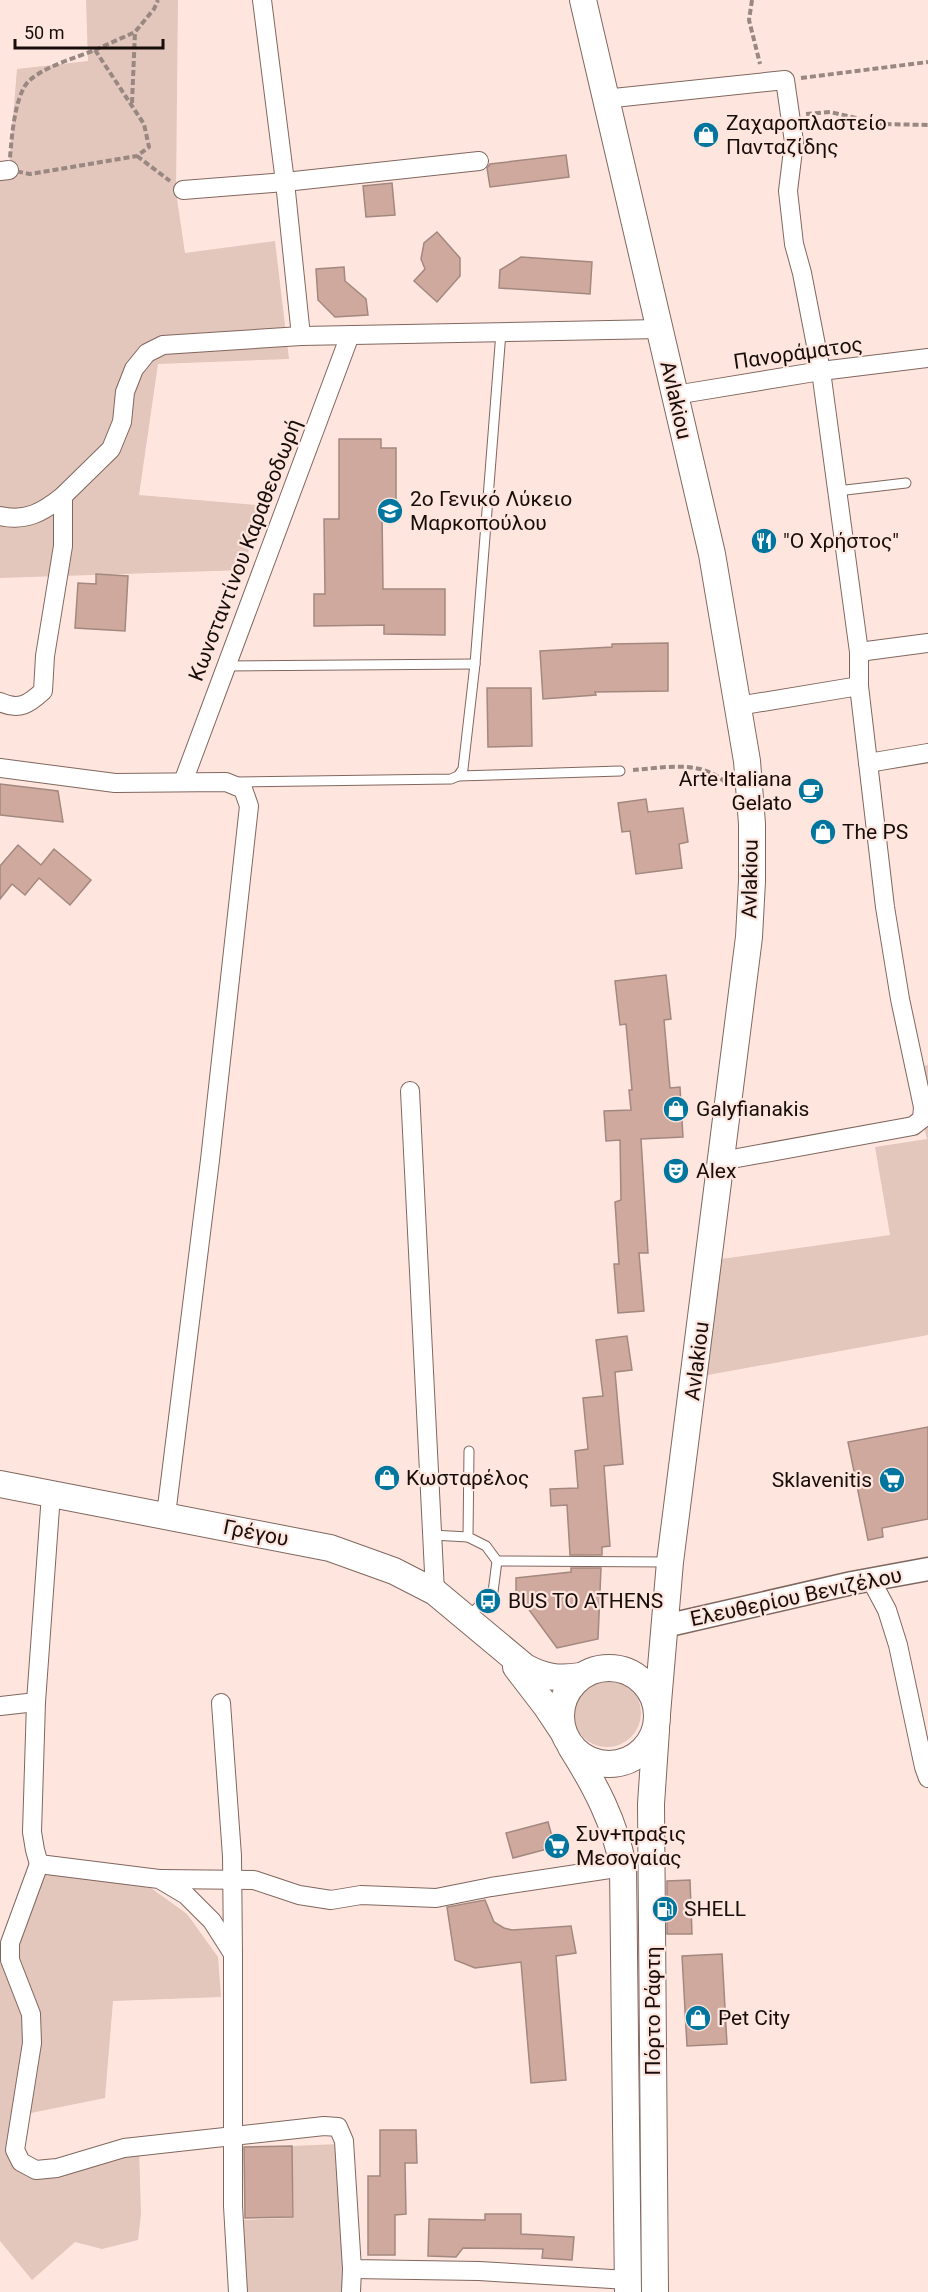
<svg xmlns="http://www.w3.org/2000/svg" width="928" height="2292" font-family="Roboto,sans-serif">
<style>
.green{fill:#e3c6bc}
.building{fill:#cfa99d;stroke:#a3887f;stroke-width:1.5}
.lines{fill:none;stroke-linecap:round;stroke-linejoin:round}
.service-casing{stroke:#80675e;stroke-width:11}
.minor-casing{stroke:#80675e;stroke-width:20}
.tertiary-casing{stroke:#80675e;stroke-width:25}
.secondary-casing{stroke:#80675e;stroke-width:28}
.path{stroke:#998782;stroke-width:4;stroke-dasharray:6 3;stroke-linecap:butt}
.service{stroke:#fff;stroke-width:9}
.minor{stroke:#fff;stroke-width:18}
.tertiary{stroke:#fff;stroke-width:22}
.secondary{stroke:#fff;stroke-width:26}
.labels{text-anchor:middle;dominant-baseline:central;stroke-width:4.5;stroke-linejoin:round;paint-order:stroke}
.poi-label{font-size:21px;fill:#170d0a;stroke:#fee6df;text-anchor:start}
.street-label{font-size:21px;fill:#170d0a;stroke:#fee6df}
</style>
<rect width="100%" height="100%" fill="#fee6df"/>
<g class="green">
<path d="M86,0H178L176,192L185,253L275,241L289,359L158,364L139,495L257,505L245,570L0,578V179L8,178L17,69L88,61Z"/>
<path d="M928,1065V1335L697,1377L714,1260L890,1235L875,1147L927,1139L909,1070Z"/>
<circle cx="607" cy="1713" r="34"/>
<path d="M36,1872L151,1888L187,1914L218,1957L221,1997L113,2001L105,2098L26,2114L22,2166L139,2147L141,2214L138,2240L102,2249L75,2242L32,2280L0,2241V1942L10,1943Z"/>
<path d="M338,2144L343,2292H242L239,2220L294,2218L292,2146Z"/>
</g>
<g class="building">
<path d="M566,155L569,177L490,187L487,168L490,164Z"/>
<path d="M392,183L395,215L366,217L363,186Z"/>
<path d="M437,232L460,258V276L437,302L414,281L425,269L421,259L424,243Z"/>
<path d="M521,257L592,262L590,294L499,288L500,270Z"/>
<path d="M344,267L345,281L366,299L368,315L335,317L318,300L316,269Z"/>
<path d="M339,439H381V448H396V511H382L383,589H445V635L384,634V625L314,626V594H325L324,519H339Z"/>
<path d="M96,574L128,576L125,631L75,628L78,583L96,584Z"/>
<path d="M668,643V691L595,692L596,695L543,699L540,651L612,647V644Z"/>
<path d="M487,688H531L532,746L488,747Z"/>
<path d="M0,784L58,791L63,822L0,815Z"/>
<path d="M646,799L648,812L683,808L688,842L679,844L682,868L636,874L630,831L622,832L618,803Z"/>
<path d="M18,845L41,865L54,849L91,880L70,905L39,878L25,895L12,884L0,899V866Z"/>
<path d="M666,975L671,1019L664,1020L670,1088L680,1087L683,1137L641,1139L648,1253H639L644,1311L618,1313L614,1264H619L615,1202L621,1200L620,1140L606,1141L604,1111L631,1110L629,1090H632L626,1024L620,1025L615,981Z"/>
<path d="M627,1336L632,1370L615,1372L623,1464L604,1466L610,1546L602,1547V1555H570L567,1505L551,1506L550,1489L578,1488L575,1451L588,1449L583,1398L603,1396L596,1340Z"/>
<path d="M928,1427V1519L882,1528L883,1537L868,1540L848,1442Z"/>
<path d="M571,1568H601L598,1639L557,1648L516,1592V1578L571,1572Z"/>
<path d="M548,1822L555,1847L513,1858L506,1833Z"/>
<path d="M690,1880L692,1934H667V1881Z"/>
<path d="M485,1900L494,1922L504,1928L512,1930L571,1926L576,1953L556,1956L566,2080L531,2083L521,1962L475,1968L455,1960L447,1907Z"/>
<path d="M722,1954L727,2044L687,2046L682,1956Z"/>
<path d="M380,2130H416L417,2163H405L406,2214L395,2215V2255H368V2176H380Z"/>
<path d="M292,2146L293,2217L245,2218L244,2147Z"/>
<path d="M485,2214H521V2234L574,2237L572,2260L542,2258L543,2249L463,2248L456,2257L428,2256L429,2219L485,2220Z"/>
</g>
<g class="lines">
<g class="service-casing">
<g id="service">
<path d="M837,491L906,483"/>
<path d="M226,666L475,664"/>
<path d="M458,776L620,771"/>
<path d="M237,782L451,779L458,776L463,769L475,664L501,332"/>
<path d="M432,1535L468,1537"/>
<path d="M497,1561L668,1562"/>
<path d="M468,1617L493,1592L497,1561L486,1546L468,1537L469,1451"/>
</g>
</g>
<g class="minor-casing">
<g id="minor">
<path d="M262,0L285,182L301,336"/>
<path d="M604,99L785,80L794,142L788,191L794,244L802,273L821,371L859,652"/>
<path d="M0,171L9,170"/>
<path d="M183,190L285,182L479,161"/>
<path d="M675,395L821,371L928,358"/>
<path d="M0,516C26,522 43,512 63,496"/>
<path d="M0,702C19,711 29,704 43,691L45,656L63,546V496L111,449L122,422L125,392L134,369L147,353L163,345L301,336L660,329"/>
<path d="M738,706L859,686V652L928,643"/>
<path d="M868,763L928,753"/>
<path d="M0,768L115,783L226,782L243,789L249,806L210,1160L166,1515"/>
<path d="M183,782L350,335"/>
<path d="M410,1091L435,1592"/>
<path d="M721,1161L913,1126L922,1119L923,1107L900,999L885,907L859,686"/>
<path d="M51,1494L36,1702L32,1832L35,1850L39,1864L159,1879L186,1895L212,1921L233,1954V2206L238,2292"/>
<path d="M871,1580L887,1610L898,1645L924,1767L928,1778"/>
<path d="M221,1703L232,1856L233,1954"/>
<path d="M0,1706L36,1702"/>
<path d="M39,1864L10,1943V1960L31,2014L32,2043L15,2150L21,2162L36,2170L57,2168L124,2148L324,2126L338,2127L344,2141L352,2269L479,2271L628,2280"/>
<path d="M161,1879L254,1880L299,1895L331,1900L361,1895L436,1898L491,1887L623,1867"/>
<path d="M351,2292L352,2269"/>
</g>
</g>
<g class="tertiary-casing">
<path id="tertiary" d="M665,1626L852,1583L928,1569"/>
</g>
<g class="secondary-casing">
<g id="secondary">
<path d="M583,0L712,554L747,761L752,824V881L749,937L670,1562L657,1714"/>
<path d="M0,1484L330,1548L394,1571L435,1592L525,1667C545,1678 559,1679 581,1676"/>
<path d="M516,1667L546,1706L562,1730"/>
<circle cx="609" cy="1716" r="48"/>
<path d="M571,1747C595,1785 615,1822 623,1867L628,2292"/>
<path d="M655,2292L651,1804L656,1730"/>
</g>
</g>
<g class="path">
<path d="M752,0L749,20L760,64"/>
<path d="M95,50L144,124L149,147L137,156L30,174L9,170C11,148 13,94 30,80C46,66 75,58 95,50Z"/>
<path d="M95,50L135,32L154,9L158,0"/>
<path d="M801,78L928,62"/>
<path d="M132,103L135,32"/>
<path d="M806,114L830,112L883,124L928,125"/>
<path d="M137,156L170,181"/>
<path d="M633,770C663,768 701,759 726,783"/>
</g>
<use href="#service" class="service"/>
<use href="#minor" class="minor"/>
<use href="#tertiary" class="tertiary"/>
<use href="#secondary" class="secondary"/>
</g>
<defs>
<g id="shop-disc" transform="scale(1.35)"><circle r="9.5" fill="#00769f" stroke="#fee6df"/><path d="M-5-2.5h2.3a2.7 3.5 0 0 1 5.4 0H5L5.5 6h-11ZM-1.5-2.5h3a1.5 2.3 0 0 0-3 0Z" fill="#fff"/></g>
<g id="school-disc" transform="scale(1.35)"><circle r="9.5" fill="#00769f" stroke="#fee6df"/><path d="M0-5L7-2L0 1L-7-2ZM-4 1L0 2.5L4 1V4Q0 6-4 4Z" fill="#fff"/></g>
<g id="restaurant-disc" transform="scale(1.35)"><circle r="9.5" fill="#00769f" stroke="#fee6df"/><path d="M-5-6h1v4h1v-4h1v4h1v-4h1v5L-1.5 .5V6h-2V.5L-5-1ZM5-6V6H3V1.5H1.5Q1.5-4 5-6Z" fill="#fff"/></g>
<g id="cafe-disc" transform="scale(1.35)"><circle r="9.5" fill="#00769f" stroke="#fee6df"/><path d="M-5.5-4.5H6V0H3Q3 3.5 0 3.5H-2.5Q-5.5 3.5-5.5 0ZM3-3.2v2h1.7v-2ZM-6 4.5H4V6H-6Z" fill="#fff"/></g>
<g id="theatre-disc" transform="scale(1.35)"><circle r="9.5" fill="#00769f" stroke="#fee6df"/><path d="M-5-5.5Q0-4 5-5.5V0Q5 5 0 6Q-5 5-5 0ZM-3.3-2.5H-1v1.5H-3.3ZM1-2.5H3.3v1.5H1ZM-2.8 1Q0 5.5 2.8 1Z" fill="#fff"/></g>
<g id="supermarket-disc" transform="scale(1.35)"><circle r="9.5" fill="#00769f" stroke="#fee6df"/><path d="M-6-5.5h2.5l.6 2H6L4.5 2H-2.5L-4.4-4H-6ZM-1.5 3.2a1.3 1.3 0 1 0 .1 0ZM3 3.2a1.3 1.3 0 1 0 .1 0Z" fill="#fff"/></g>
<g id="bus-disc" transform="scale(1.35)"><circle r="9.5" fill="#00769f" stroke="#fee6df"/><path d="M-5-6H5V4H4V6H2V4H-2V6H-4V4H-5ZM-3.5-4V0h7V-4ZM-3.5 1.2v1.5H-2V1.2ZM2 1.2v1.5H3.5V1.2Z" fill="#fff"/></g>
<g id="fuel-disc" transform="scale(1.35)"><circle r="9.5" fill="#00769f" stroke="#fee6df"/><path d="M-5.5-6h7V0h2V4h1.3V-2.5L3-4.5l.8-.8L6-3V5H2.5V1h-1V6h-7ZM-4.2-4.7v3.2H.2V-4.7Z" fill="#fff"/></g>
</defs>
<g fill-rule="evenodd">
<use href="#shop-disc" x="706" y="135"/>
<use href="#school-disc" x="390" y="511"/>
<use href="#restaurant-disc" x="764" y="541"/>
<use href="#cafe-disc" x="811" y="791"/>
<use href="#shop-disc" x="823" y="832"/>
<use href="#shop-disc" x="676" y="1109"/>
<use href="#theatre-disc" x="676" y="1171"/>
<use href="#shop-disc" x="387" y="1478"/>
<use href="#supermarket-disc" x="892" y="1480"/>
<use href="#bus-disc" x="488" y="1601"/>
<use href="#supermarket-disc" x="557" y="1846"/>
<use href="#fuel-disc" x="665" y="1909"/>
<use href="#shop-disc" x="698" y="2018"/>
</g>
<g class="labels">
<g class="poi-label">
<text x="726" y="123">Ζαχαροπλαστείο<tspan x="726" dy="24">Πανταζίδης</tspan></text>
<text x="410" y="499">2ο Γενικό Λύκειο<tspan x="410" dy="24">Μαρκοπούλου</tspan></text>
<text x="783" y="541">"Ο Χρήστος"</text>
<text x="792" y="779" text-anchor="end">Arte Italiana<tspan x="792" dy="24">Gelato</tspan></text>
<text x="842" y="832">The PS</text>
<text x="696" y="1109">Galyfianakis</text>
<text x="696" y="1171">Alex</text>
<text x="406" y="1478">Κωσταρέλος</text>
<text x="872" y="1480" text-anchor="end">Sklavenitis</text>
<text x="508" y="1601">BUS TO ATHENS</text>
<text x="576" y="1834">Συν+πραξις<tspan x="576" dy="24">Μεσογαίας</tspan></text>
<text x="684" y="1909">SHELL</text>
<text x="718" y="2018">Pet City</text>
</g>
<g class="street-label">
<text transform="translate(798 353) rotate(-8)">Πανοράματος</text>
<text transform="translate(676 400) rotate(77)">Avlakiou</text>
<text transform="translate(245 550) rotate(-69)">Κωνσταντίνου Καραθεοδωρή</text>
<text transform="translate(750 879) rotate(-89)">Avlakiou</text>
<text transform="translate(697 1361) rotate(-83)">Avlakiou</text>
<text transform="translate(256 1533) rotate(11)">Γρέγου</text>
<text transform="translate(796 1597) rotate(-12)">Ελευθερίου Βενιζέλου</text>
<text transform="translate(653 2011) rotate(-90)">Πόρτο Ράφτη</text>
</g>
</g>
<path d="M15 39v9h148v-9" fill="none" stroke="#170d0a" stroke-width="3"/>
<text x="24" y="39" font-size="18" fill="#170d0a" stroke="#fee6df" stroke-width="4.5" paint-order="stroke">50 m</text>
</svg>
